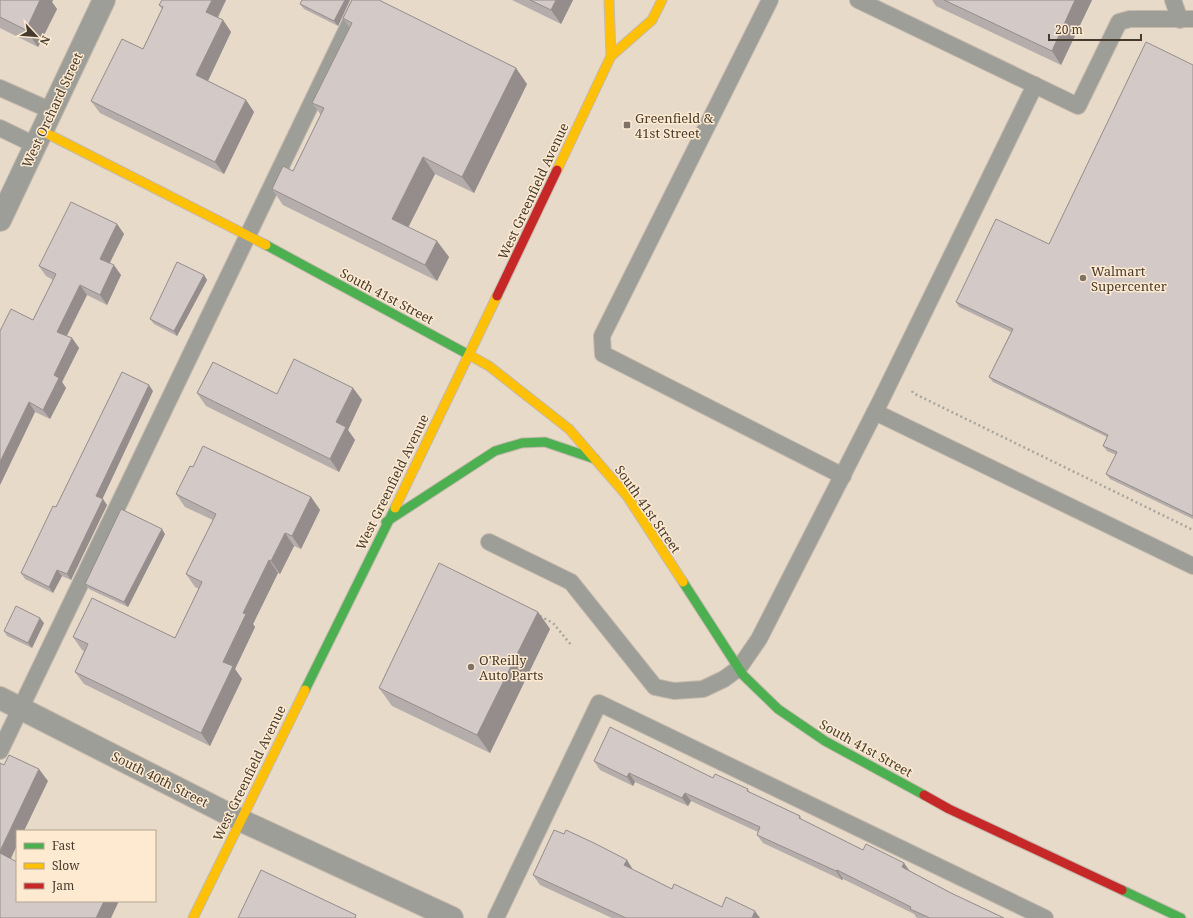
<svg xmlns="http://www.w3.org/2000/svg" width="1193" height="918" font-family="'Noto Serif',serif">
<style>
.lines{fill:none;stroke-linecap:round;stroke-linejoin:round}
.lane-casing{stroke:#c4b9ac;stroke-width:18}
.street-casing{stroke:#c4b9ac;stroke-width:24}
.fast-casing{stroke:#c4b9ac;stroke-width:11}
.slow-casing{stroke:#c4b9ac;stroke-width:11}
.jam-casing{stroke:#c4b9ac;stroke-width:11}
.path{stroke:#a8a59c;stroke-width:2.5;stroke-dasharray:2 3;stroke-linecap:butt}
.lane{stroke:#9e9e98;stroke-width:16}
.street{stroke:#9e9e98;stroke-width:22}
.fast{stroke:#4caf50;stroke-width:9}
.slow{stroke:#ffc107;stroke-width:9}
.jam{stroke:#c62828;stroke-width:9}
.wall{fill:#b5adab}
.shaded-wall{fill:#948d8b}
.building{fill:#d3c9c7;stroke:#948d8b}
.poi-dot{fill:#7e7364;stroke:#feead1;stroke-width:1.5}
.labels{text-anchor:middle;dominant-baseline:central;stroke-width:3;stroke-linejoin:round;paint-order:stroke}
.street-label{font-size:13px;fill:#453b2e;stroke:#feead1}
.poi-label{font-size:13px;fill:#453b2e;stroke:#feead1;text-anchor:start}
</style>
<rect width="100%" height="100%" fill="#e7dac9"/>
<g class="lines">
<g class="lane-casing">
<g id="lane">
<path d="M770,0L602,336L603,354L843,476"/>
<path d="M858,0L1078,106L1119,22L1130,19H1193"/>
<path d="M1173,0L1180,20"/>
<path d="M0,88L52,111"/>
<path d="M0,128L35,145"/>
<path d="M875,412L1193,566"/>
<path d="M489,542L571,582L655,687L674,691L703,689L724,679L739,668L759,639L881,400L1035,85"/>
<path d="M0,751L361,0"/>
<path d="M496,918L599,703L1045,918"/>
</g>
</g>
<g class="street-casing">
<g id="street">
<path d="M0,220L104,0"/>
<path d="M0,698L240,820L452,918"/>
</g>
</g>
<g class="fast-casing">
<g id="fast">
<path d="M266,245L471,356"/>
<path d="M386,522L495,451L522,443L545,442L595,459"/>
<path d="M683,582L743,675L778,709L825,741L924,795"/>
<path d="M305,690L395,508"/>
<path d="M1122,890L1181,918"/>
</g>
</g>
<g class="slow-casing">
<g id="slow">
<path d="M609,0L611,56"/>
<path d="M42,131L266,245"/>
<path d="M557,170L611,56L652,20L662,0"/>
<path d="M471,356L489,366L569,429L627,496L683,582"/>
<path d="M395,508L497,296"/>
<path d="M193,918L305,690"/>
</g>
</g>
<g class="jam-casing">
<g id="jam">
<path d="M497,296L557,170"/>
<path d="M924,795L949,809L1122,890"/>
</g>
</g>
<g class="path">
<path d="M912,391L913,393L1193,530"/>
<path d="M540,616L553,623L572,646"/>
</g>
<use href="#lane" class="lane"/>
<use href="#street" class="street"/>
<use href="#fast" class="fast"/>
<use href="#slow" class="slow"/>
<use href="#jam" class="jam"/>
</g>
<g class="wall">
<path d="M0,0H53L52,2L57,9L38,47L0,28Z"/>
<path d="M162,0H226L218,18L223,20L231,32L208,81L246,100L254,112L224,174L100,113L91,101L143,49L162,9L159,5Z"/>
<path d="M350,0L338,26L304,9L300,4Z"/>
<path d="M512,0H573L561,24Z"/>
<path d="M932,0H1092L1061,65L936,6Z"/>
<path d="M343,18L527,84L474,193L435,174L408,227L449,257L437,281L283,205L272,189L293,171L321,115L312,103L350,28Z"/>
<path d="M1193,65V519L1110,479L1106,474L1116,455L1107,451L1103,446L1107,437L993,382L989,377L1011,332L959,307L956,302L1049,244Z"/>
<path d="M117,224L124,234L110,263L121,275L107,305L87,295L67,336L72,338L79,348L62,382L66,388L50,419L35,412L0,485V331L33,320L53,280L46,276L39,266Z"/>
<path d="M204,275L207,280L177,336L154,324L150,319Z"/>
<path d="M353,388L362,400L348,430L355,440L339,472L206,406L197,393L277,394Z"/>
<path d="M153,391L102,499L107,505L71,580L62,576L53,593L25,579L21,573L56,507Z"/>
<path d="M193,467L311,497L320,510L301,549L294,546L280,574L278,573L253,624L255,627L235,669L242,679L210,746L84,684L75,672L84,651L82,650L73,637L175,638L199,589L195,587L186,574L213,520L185,507L176,494Z"/>
<path d="M165,534L128,607L89,589L85,584Z"/>
<path d="M538,612L550,629L490,753L392,706L379,688Z"/>
<path d="M44,623L32,648L7,636L4,631Z"/>
<path d="M594,761L713,778L748,789L750,793L800,816L802,820L863,850L904,863L910,871L951,893L1004,918H917L916,917L914,914L843,879L842,880L763,843L757,835L758,832L691,801L688,806L635,782L633,786L600,770Z"/>
<path d="M564,834L627,860L633,870L672,889L722,907L760,918H612L540,885L533,875Z"/>
</g>
<g class="shaded-wall">
<path d="M40,0H53L52,2L57,9L38,47L26,30Z"/>
<path d="M212,0H226L214,24L206,12Z"/>
<path d="M345,0H350L338,26L334,21Z"/>
<path d="M556,0H573L561,24L551,10Z"/>
<path d="M1075,0H1092L1061,65L1052,51Z"/>
<path d="M223,20L231,32L205,87L196,75Z"/>
<path d="M516,68L527,84L474,193L462,177Z"/>
<path d="M246,100L254,112L224,174L215,162Z"/>
<path d="M423,157L435,174L404,236L392,219Z"/>
<path d="M117,224L124,234L107,268L100,259Z"/>
<path d="M437,241L449,257L437,281L425,265Z"/>
<path d="M114,265L121,275L107,305L100,295Z"/>
<path d="M204,275L207,280L177,336L174,331Z"/>
<path d="M80,285L87,295L64,341L57,332Z"/>
<path d="M72,338L79,348L62,382L66,388L50,419L43,410L54,375Z"/>
<path d="M149,385L153,391L101,502L96,496Z"/>
<path d="M353,388L362,400L348,430L355,440L339,472L330,459L336,422Z"/>
<path d="M29,402L35,412L0,485V462Z"/>
<path d="M311,497L320,510L301,549L292,536Z"/>
<path d="M103,499L107,505L71,580L67,574Z"/>
<path d="M162,529L165,534L128,607L124,602Z"/>
<path d="M285,533L294,546L280,574L271,561Z"/>
<path d="M269,560L278,573L253,624L255,627L235,669L242,679L210,746L201,733L223,662L243,613Z"/>
<path d="M57,570L62,576L53,593L49,587Z"/>
<path d="M538,612L550,629L490,753L477,735Z"/>
<path d="M40,618L44,623L32,648L28,643Z"/>
<path d="M39,769L48,781L24,831H17V845L8,865L0,854V851Z"/>
<path d="M629,773L635,782L633,786L627,777Z"/>
<path d="M685,793L691,801L688,806L682,798Z"/>
<path d="M627,860L633,870L624,865Z"/>
<path d="M904,863L910,872L902,867Z"/>
<path d="M837,870L843,879L842,880L836,871Z"/>
<path d="M104,901H119L111,918H96Z"/>
<path d="M755,911L760,918H752Z"/>
</g>
<g class="building">
<path d="M0,0H40L26,30L0,17Z"/>
<path d="M162,0H212L206,12L223,20L196,75L246,100L215,162L91,101L122,39L143,49L163,7L159,5Z"/>
<path d="M302,0H345L334,21L300,4Z"/>
<path d="M352,0H379L516,68L462,177L423,157L392,219L437,241L425,265L272,189L283,166L293,171L324,108L312,103L352,23L343,18Z"/>
<path d="M530,0H556L551,10Z"/>
<path d="M944,0H1075L1052,51Z"/>
<path d="M1146,42L1193,65V516L1106,474L1117,452L1103,446L1108,435L989,377L1013,329L956,302L996,219L1049,244Z"/>
<path d="M71,202L117,224L100,259L114,265L100,295L80,285L57,332L72,338L54,375L59,378L43,410L29,402L0,462V331L11,309L33,320L56,274L39,266Z"/>
<path d="M177,262L204,275L174,331L150,319Z"/>
<path d="M294,359L353,388L336,422L346,427L330,459L197,393L213,362L277,394Z"/>
<path d="M122,372L149,385L96,496L103,499L67,574L57,570L49,587L21,573L53,506L56,507Z"/>
<path d="M203,446L311,497L292,536L285,533L271,561L269,560L243,613L246,614L223,662L233,666L201,733L75,672L88,644L73,637L92,598L175,638L202,582L186,574L216,514L176,494L190,466L193,467Z"/>
<path d="M121,509L162,529L124,602L85,584Z"/>
<path d="M439,563L538,612L477,735L379,688Z"/>
<path d="M16,606L40,618L28,643L4,631Z"/>
<path d="M610,727L713,778L715,774L748,789L747,791L800,816L799,818L863,850L866,844L904,863L902,867L951,893L1004,918H930L910,909L911,907L837,870L836,871L757,835L760,827L685,793L682,798L629,773L627,777L594,761Z"/>
<path d="M9,755L39,769L0,851V763L4,765Z"/>
<path d="M554,830L564,834L566,830L594,843L627,860L624,865L672,889L674,884L722,907L726,897L755,911L752,918H626L533,875Z"/>
<path d="M0,853L17,862V901H104L96,918H0Z"/>
<path d="M261,870L356,915L355,918H238Z"/>
</g>
<g class="poi-dot">
<rect x="623" y="121" width="8" height="8" rx="2"/>
<circle cx="1083" cy="278" r="4"/>
<circle cx="471" cy="667" r="4"/>
</g>
<g class="labels">
<g class="street-label">
<text transform="translate(52 110) rotate(-65)">West Orchard Street</text>
<text transform="translate(533 191) rotate(-65)">West Greenfield Avenue</text>
<text transform="translate(387 296) rotate(28)">South 41st Street</text>
<text transform="translate(392 482) rotate(-64)">West Greenfield Avenue</text>
<text transform="translate(648 509) rotate(55)">South 41st Street</text>
<text transform="translate(866 748) rotate(29)">South 41st Street</text>
<text transform="translate(249 773) rotate(-64)">West Greenfield Avenue</text>
<text transform="translate(160 779) rotate(27)">South 40th Street</text>
</g>
<g class="poi-label">
<text x="635" y="118">Greenfield &amp;<tspan x="635" dy="15">41st Street</tspan></text>
<text x="1091" y="271">Walmart<tspan x="1091" dy="15">Supercenter</tspan></text>
<text x="479" y="660">O'Reilly<tspan x="479" dy="15">Auto Parts</tspan></text>
</g>
</g>
<rect x="16" y="830" width="140" height="72" fill="#feead1" stroke="#b4a490"/>
<rect x="24" y="843" width="20" height="6" fill="#4caf50" stroke="#b4a490"/>
<text x="52" y="850" font-size="12" fill="#453b2e">Fast</text>
<rect x="24" y="863" width="20" height="6" fill="#ffc107" stroke="#b4a490"/>
<text x="52" y="870" font-size="12" fill="#453b2e">Slow</text>
<rect x="24" y="883" width="20" height="6" fill="#c62828" stroke="#b4a490"/>
<text x="52" y="890" font-size="12" fill="#453b2e">Jam</text>
<g transform="translate(36 36) rotate(116)" stroke="#feead1" stroke-width="3" paint-order="stroke">
<path d="M0-3L7 15L0 10L-7 15Z" fill="#453b2e"/>
<text y="-6" font-size="11" font-weight="bold" text-anchor="middle" fill="#453b2e">N</text>
</g>
<path d="M1049 34v6h92v-6" fill="none" stroke="#453b2e" stroke-width="2"/>
<text x="1055" y="34" font-size="12" fill="#453b2e" stroke="#feead1" stroke-width="3" paint-order="stroke">20 m</text>
</svg>
